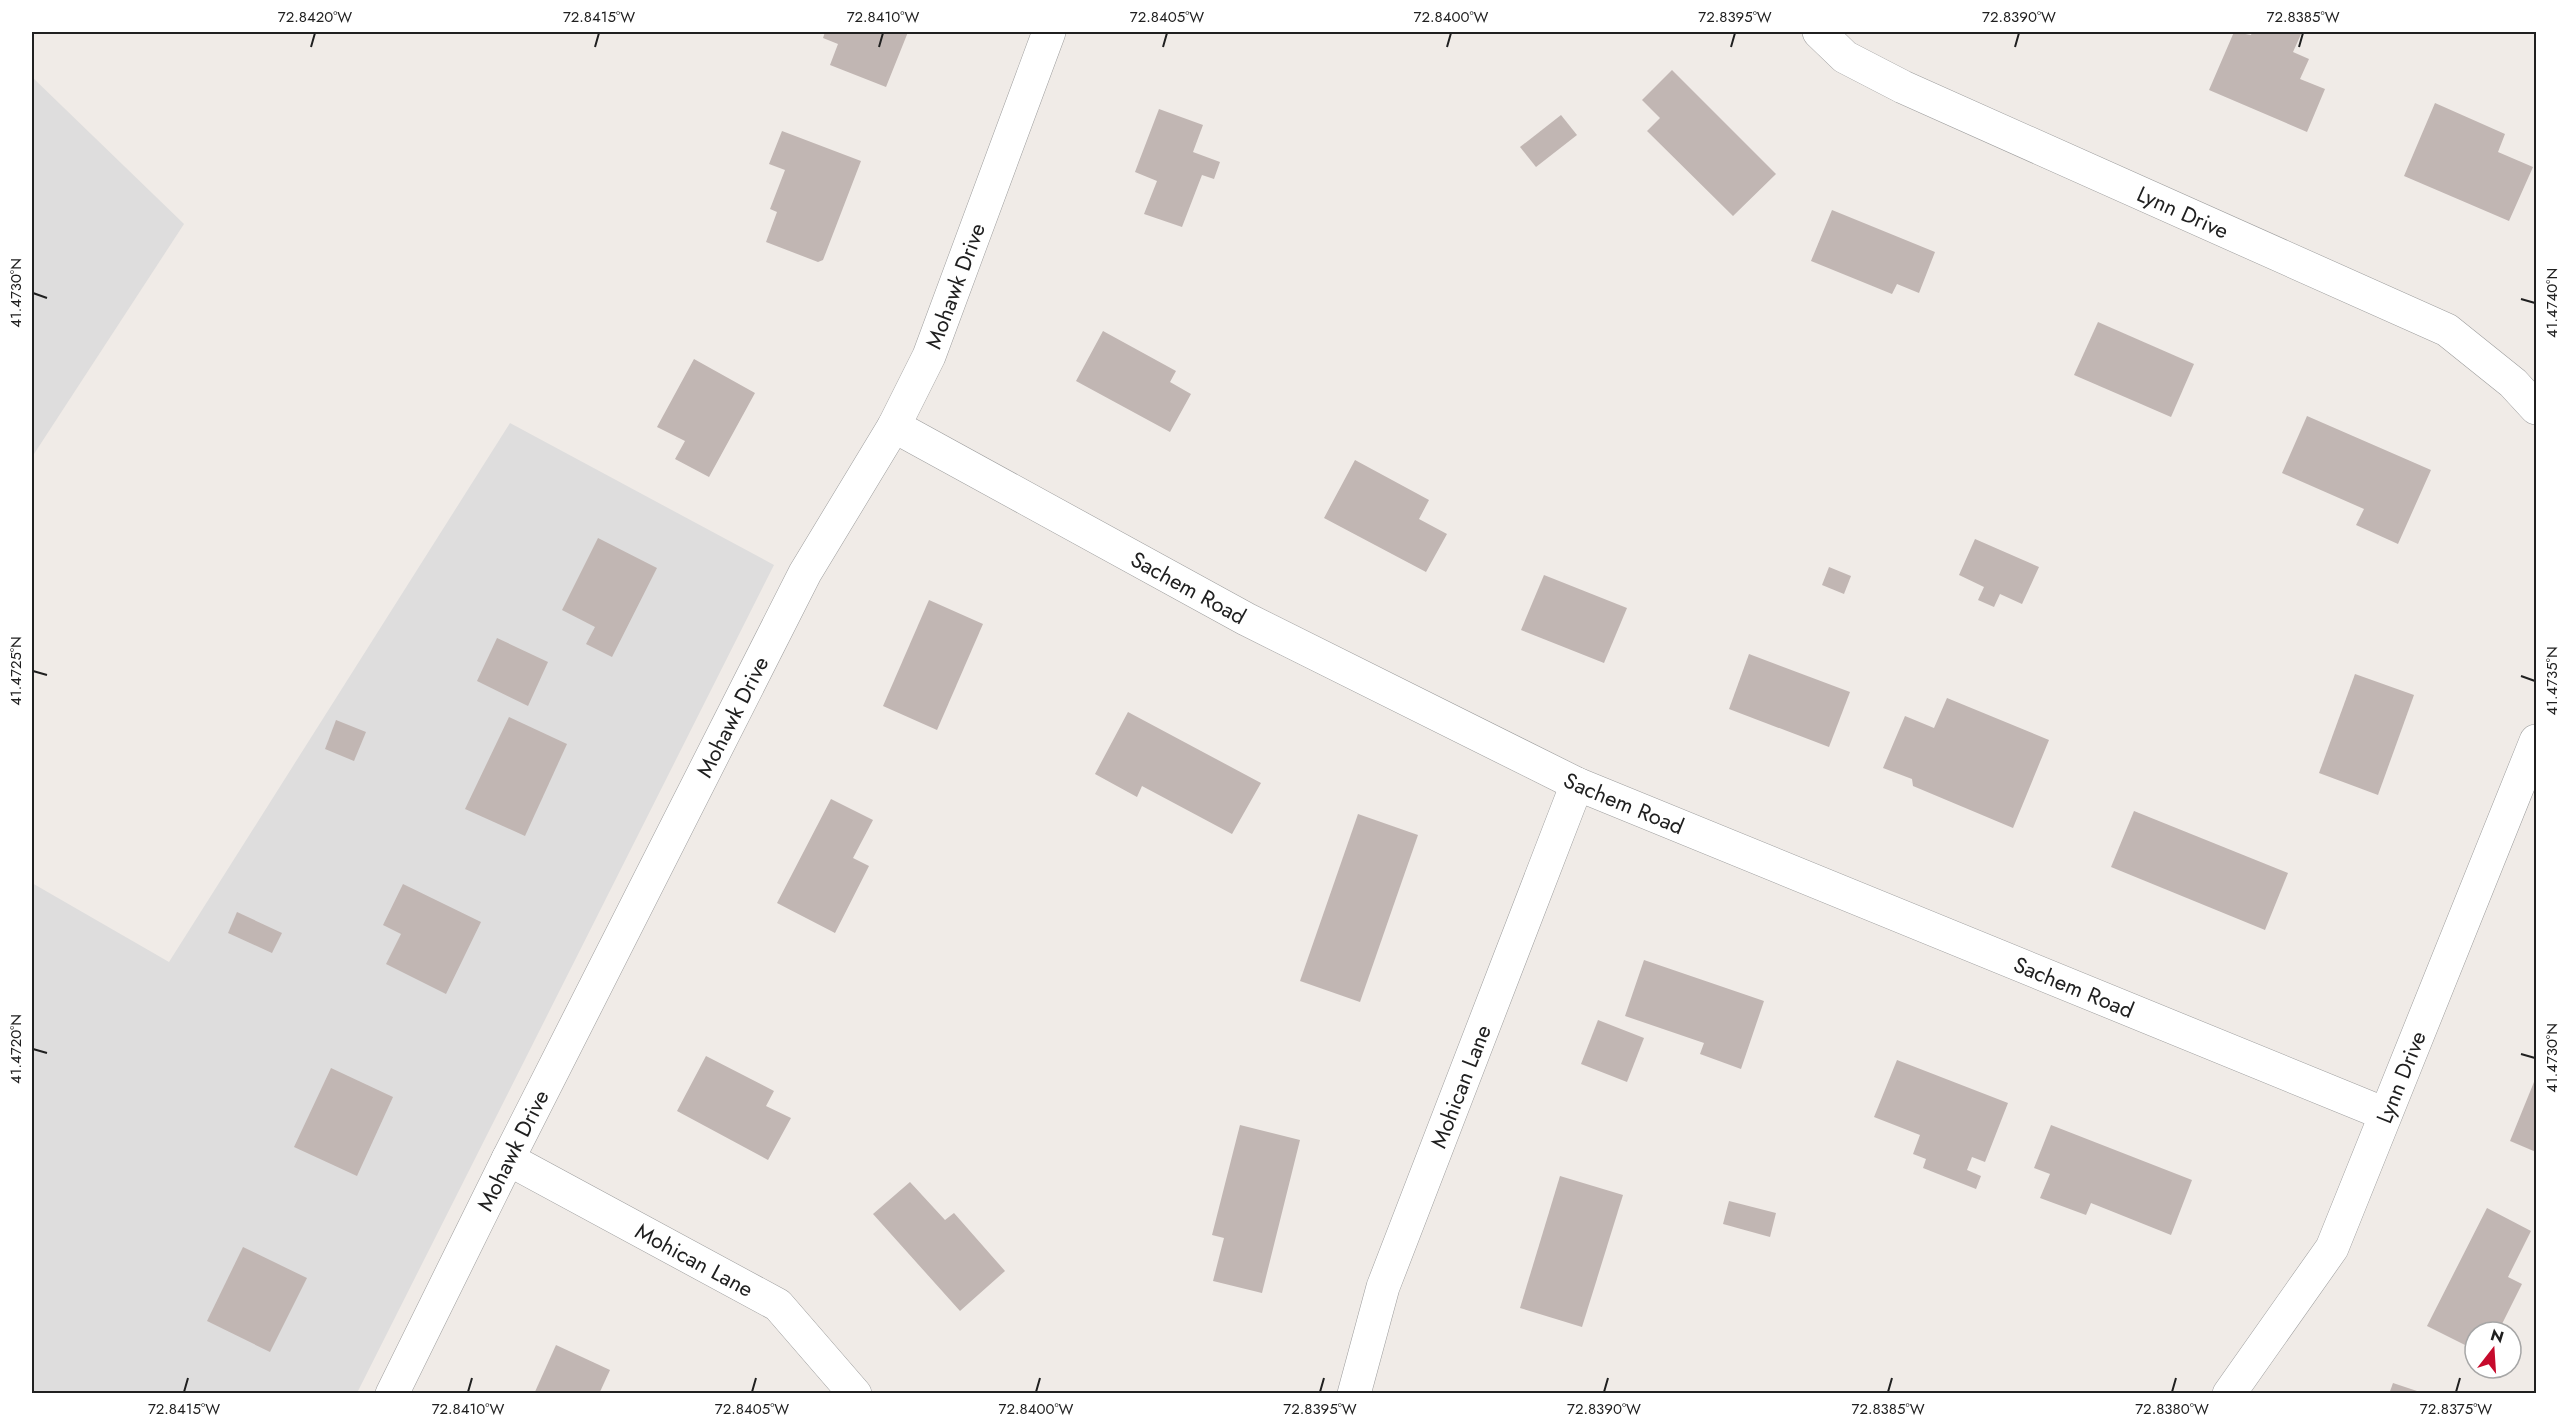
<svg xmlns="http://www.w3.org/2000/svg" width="2568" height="1425" font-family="Jost,sans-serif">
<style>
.residential{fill:#dedddd}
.building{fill:#c1b6b3}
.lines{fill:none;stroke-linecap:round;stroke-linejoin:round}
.minor-casing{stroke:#9d9d9d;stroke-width:34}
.minor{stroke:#fff;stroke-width:33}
.ticks{fill:none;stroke:#202020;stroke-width:2}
.labels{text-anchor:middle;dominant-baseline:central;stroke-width:4.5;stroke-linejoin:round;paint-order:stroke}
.street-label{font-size:22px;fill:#202020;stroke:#fff}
.neatline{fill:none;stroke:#202020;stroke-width:2}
.ticks-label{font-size:15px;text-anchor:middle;fill:#202020}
</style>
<rect width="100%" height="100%" fill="#f0ebe7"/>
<g class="residential">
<path d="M32,77L184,224L32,457Z"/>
<path d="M510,423L774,565L357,1393H32V883L169,962Z"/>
</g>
<g class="building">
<path d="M825,32H908L886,87L830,65L838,44L823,38Z"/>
<path d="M2234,32L2251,35L2252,32H2302L2293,52L2309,59L2300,79L2325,89L2307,132L2209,90Z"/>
<path d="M1672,70L1776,174L1733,216L1647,131L1660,118L1642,100Z"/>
<path d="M2435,103L2505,134L2498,152L2533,167L2509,221L2404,176Z"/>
<path d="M1159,109L1203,125L1193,152L1220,162L1214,179L1202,175L1182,227L1144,214L1157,181L1135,172Z"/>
<path d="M1561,115L1577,135L1536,167L1520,147Z"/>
<path d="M782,131L861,161L823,260L818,262L766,242L777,212L770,209L785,170L769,164Z"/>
<path d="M1832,210L1935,252L1919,293L1897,284L1892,294L1811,261Z"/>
<path d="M2098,322L2194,364L2171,417L2074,375Z"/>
<path d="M1103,331L1176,371L1170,382L1191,394L1170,432L1076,381Z"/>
<path d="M694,359L755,393L709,477L675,459L685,441L657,427Z"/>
<path d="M2307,416L2431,470L2398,544L2356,525L2364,509L2282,473Z"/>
<path d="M1355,460L1429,500L1419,519L1447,534L1426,572L1324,518Z"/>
<path d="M598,538L657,568L612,657L586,644L595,627L562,610Z"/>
<path d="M1975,539L2039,567L2022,604L2000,594L1994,607L1978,600L1984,587L1959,575Z"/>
<path d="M1829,567L1851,576L1844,594L1822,585Z"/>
<path d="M1544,575L1627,608L1604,663L1521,630Z"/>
<path d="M929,600L983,624L937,730L883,706Z"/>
<path d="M497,638L548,662L528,706L477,681Z"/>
<path d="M1749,654L1850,692L1829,747L1729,709Z"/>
<path d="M2355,674L2414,695L2378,795L2319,773Z"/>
<path d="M1947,698L2049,740L2013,828L1913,786L1912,779L1883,768L1905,716L1934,728Z"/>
<path d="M1128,712L1261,783L1232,834L1142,786L1137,797L1095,774Z"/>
<path d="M509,717L567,744L525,836L465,809Z"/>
<path d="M336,720L366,732L354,761L325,749Z"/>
<path d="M831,799L873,820L853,858L869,866L835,933L777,903Z"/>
<path d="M2134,811L2288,873L2265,930L2111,867Z"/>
<path d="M1358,814L1418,835L1360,1002L1300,981Z"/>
<path d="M403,884L481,922L446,994L386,964L401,934L383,925Z"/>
<path d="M237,912L282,933L272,953L228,933Z"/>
<path d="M1644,960L1764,1001L1741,1069L1700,1054L1704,1043L1625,1016Z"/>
<path d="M1598,1020L1644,1038L1627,1082L1581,1064Z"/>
<path d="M706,1056L774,1091L766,1106L791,1118L768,1160L677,1111Z"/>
<path d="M1897,1060L2008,1103L1985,1162L1972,1157L1967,1170L1981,1176L1976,1189L1923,1168L1926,1159L1913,1154L1920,1135L1874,1117Z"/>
<path d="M331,1068L393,1097L357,1176L294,1147Z"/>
<path d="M2536,1077V1152L2510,1141Z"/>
<path d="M1240,1125L1300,1140L1262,1293L1213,1281L1224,1238L1212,1235Z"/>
<path d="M2051,1125L2192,1180L2171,1235L2091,1203L2086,1215L2040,1198L2050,1174L2034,1168Z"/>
<path d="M1560,1176L1623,1195L1582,1327L1520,1308Z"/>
<path d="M910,1182L945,1220L954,1213L1005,1271L960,1311L873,1214Z"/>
<path d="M1729,1201L1776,1213L1770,1237L1723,1224Z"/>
<path d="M2487,1208L2531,1231L2508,1277L2522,1284L2498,1332H2475V1350L2427,1326Z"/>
<path d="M243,1247L307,1278L270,1352L207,1321Z"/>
<path d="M556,1345L610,1370L599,1394H534Z"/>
<path d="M2393,1383L2423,1393V1394H2389Z"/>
</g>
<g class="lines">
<g class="minor-casing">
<g id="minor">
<path id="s1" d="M1819,32L1845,57L1903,87L2447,330L2513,383L2536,408"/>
<path id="s2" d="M894,426L1246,619L1577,784L2385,1114"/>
<path id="s3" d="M508,1159L778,1305L855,1394"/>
<path id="s4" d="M392,1394L508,1159L805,573L894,426L929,356L1049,32"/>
<path id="s5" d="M1354,1394L1383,1287L1577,784"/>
<path id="s6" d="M2229,1394L2332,1248L2536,741"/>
</g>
</g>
<use href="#minor" class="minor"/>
</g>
<path class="ticks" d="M311,47L315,33M595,47L599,33M879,47L883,33M1163,47L1167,33M1447,47L1451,33M1731,47L1735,33M2015,47L2019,33M2299,47L2303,33M33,293L47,298M2521,299L2535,303M33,671L47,675M2521,676L2535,681M33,1049L47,1053M2521,1054L2535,1058M184,1392L188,1378M468,1392L472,1378M752,1392L756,1378M1036,1392L1040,1378M1320,1392L1324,1378M1604,1392L1608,1378M1888,1392L1892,1378M2172,1392L2176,1378M2456,1392L2460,1378"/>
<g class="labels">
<g class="street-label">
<text stroke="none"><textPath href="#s1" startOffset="408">Lynn Drive</textPath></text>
<text stroke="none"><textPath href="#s4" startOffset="1244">Mohawk Drive</textPath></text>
<text stroke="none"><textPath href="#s2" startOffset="336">Sachem Road</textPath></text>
<text stroke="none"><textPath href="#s4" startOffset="758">Mohawk Drive</textPath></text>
<text stroke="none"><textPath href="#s2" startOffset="822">Sachem Road</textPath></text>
<text stroke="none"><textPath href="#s2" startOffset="1308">Sachem Road</textPath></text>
<text stroke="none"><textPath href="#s6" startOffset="363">Lynn Drive</textPath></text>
<text stroke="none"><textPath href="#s5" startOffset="326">Mohican Lane</textPath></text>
<text stroke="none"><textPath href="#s4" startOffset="272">Mohawk Drive</textPath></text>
<text stroke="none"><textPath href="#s3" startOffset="212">Mohican Lane</textPath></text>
</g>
</g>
<rect width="2568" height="1425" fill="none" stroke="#ffffff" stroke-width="66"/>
<g transform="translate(2493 1350) rotate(17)"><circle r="28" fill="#ffffff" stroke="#a6a6a6" stroke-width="1.5"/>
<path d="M0-4.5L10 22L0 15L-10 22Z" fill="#c60a2c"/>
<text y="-9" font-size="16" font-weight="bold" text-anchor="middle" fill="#202020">N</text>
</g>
<rect x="33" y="33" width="2502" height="1359" class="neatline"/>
<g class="ticks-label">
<text x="315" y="22">72.8420°W</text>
<text x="599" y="22">72.8415°W</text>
<text x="883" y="22">72.8410°W</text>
<text x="1167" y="22">72.8405°W</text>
<text x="1451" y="22">72.8400°W</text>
<text x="1735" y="22">72.8395°W</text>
<text x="2019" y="22">72.8390°W</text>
<text x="2303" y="22">72.8385°W</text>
<text transform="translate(16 293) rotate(-90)" y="5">41.4730°N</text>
<text transform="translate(2552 303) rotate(-90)" y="5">41.4740°N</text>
<text transform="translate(16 671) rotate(-90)" y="5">41.4725°N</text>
<text transform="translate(2552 681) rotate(-90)" y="5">41.4735°N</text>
<text transform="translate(16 1049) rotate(-90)" y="5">41.4720°N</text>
<text transform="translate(2552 1058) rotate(-90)" y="5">41.4730°N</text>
<text x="184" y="1414">72.8415°W</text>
<text x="468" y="1414">72.8410°W</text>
<text x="752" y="1414">72.8405°W</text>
<text x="1036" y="1414">72.8400°W</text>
<text x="1320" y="1414">72.8395°W</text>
<text x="1604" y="1414">72.8390°W</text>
<text x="1888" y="1414">72.8385°W</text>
<text x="2172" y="1414">72.8380°W</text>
<text x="2456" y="1414">72.8375°W</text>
</g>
</svg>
